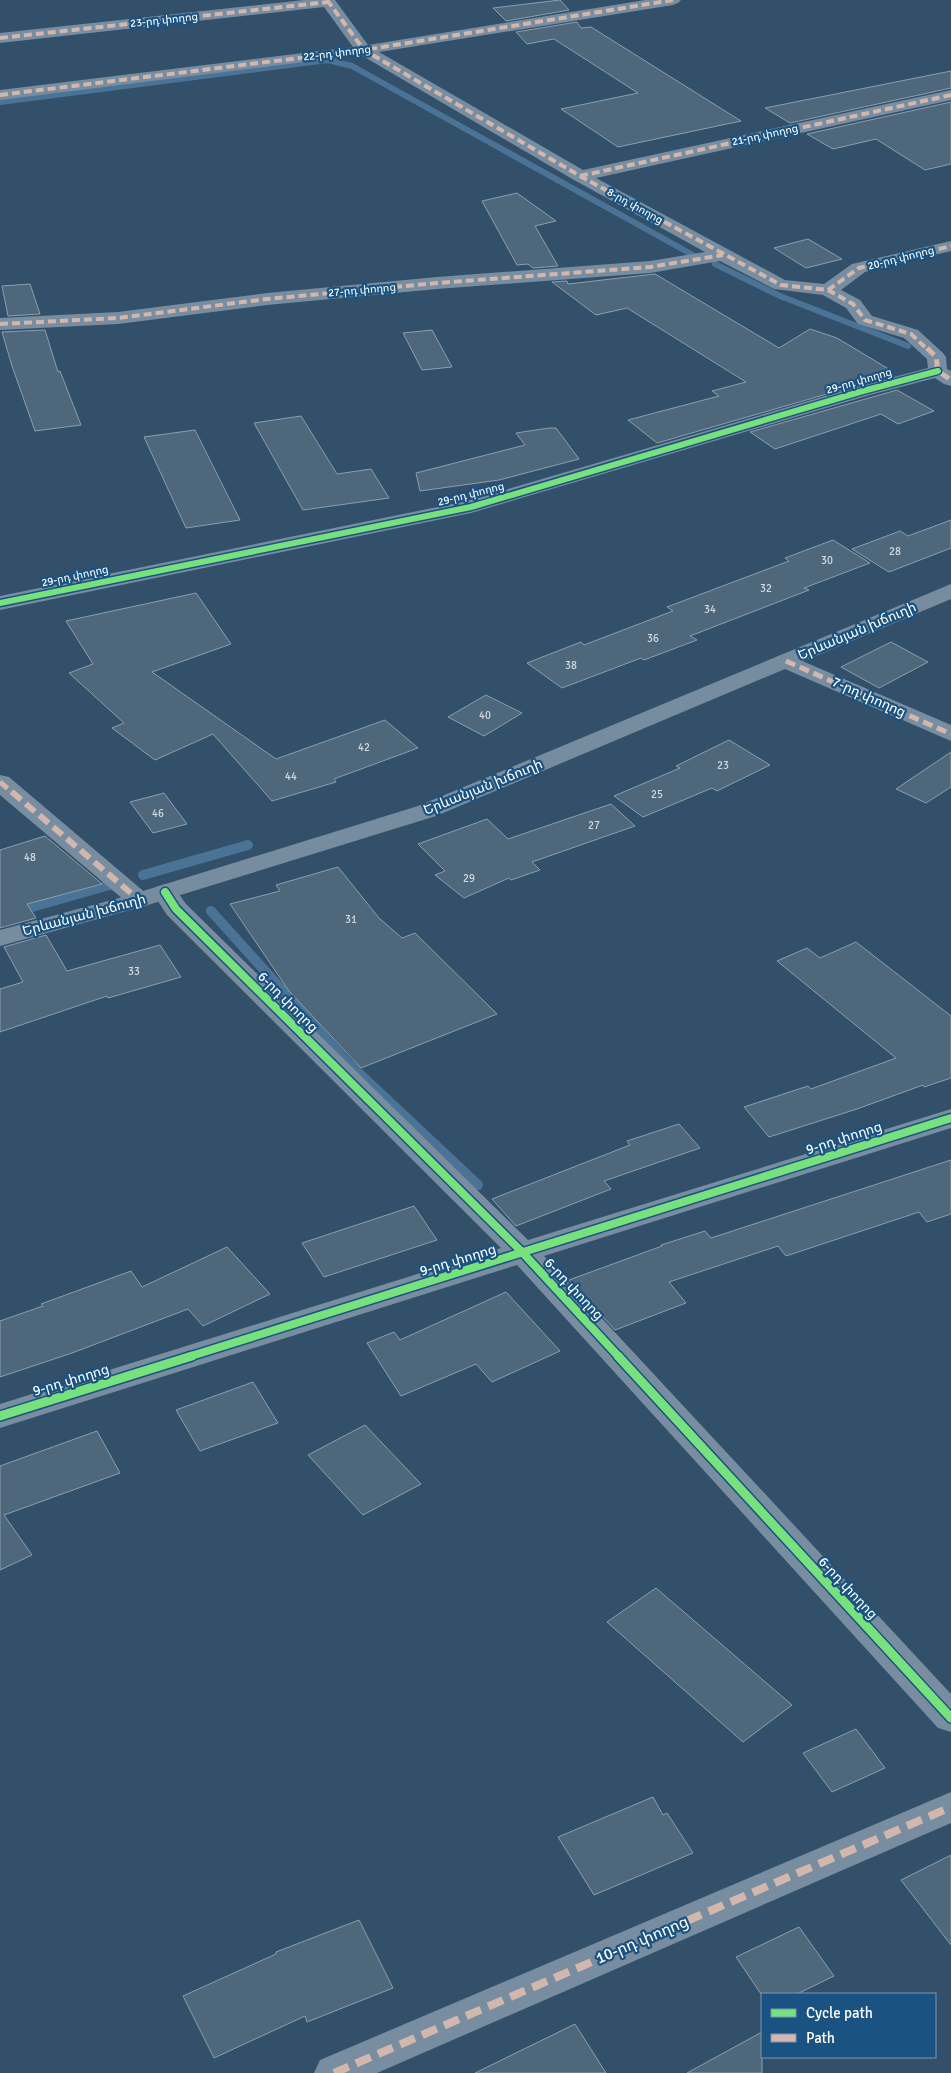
<svg xmlns="http://www.w3.org/2000/svg" width="951" height="2073" font-family="Signika,'Noto Sans Armenian',sans-serif">
<style>
.lines{fill:none;stroke-linecap:round;stroke-linejoin:round}
.stream-far1{stroke:#4b7396;stroke-width:6}
.stream{stroke:#4b7396;stroke-width:10}
.building{fill:#4e677b;stroke:#8b9faf}
.street{fill:#788da0;fill-rule:evenodd}
.primary{fill:#778c9e;fill-rule:evenodd}
.quiet-far3{stroke:#d1b7ad;stroke-width:4;stroke-dasharray:8 4;stroke-linecap:butt}
.quiet-far2{stroke:#d1b7ad;stroke-width:5;stroke-dasharray:10 5;stroke-linecap:butt}
.quiet-far1{stroke:#d1b7ad;stroke-width:6;stroke-dasharray:12 6;stroke-linecap:butt}
.quiet{stroke:#d1b7ad;stroke-width:8;stroke-dasharray:16 8;stroke-linecap:butt}
.cycleway-far2-casing{stroke:#1a5282;stroke-width:9}
.cycleway-far1-casing{stroke:#1a5282;stroke-width:11}
.cycleway-casing{stroke:#1a5282;stroke-width:12}
.cycleway-far2{stroke:#77e17e;stroke-width:6}
.cycleway-far1{stroke:#77e17e;stroke-width:8}
.cycleway{stroke:#77e17e;stroke-width:9}
.labels{text-anchor:middle;dominant-baseline:central;stroke-width:4.5;stroke-linejoin:round;paint-order:stroke}
.far-street-label{font-size:11px;fill:#fff;stroke:#1a5282}
.number-label{font-size:11px;fill:#d3d9de}
.street-label{font-size:14px;fill:#fff;stroke:#1a5282}
.near-street-label{font-size:16px;fill:#fff;stroke:#1a5282}
</style>
<rect width="100%" height="100%" fill="#32506a"/>
<g class="lines">
<g class="stream-far1">
<path d="M0,102L328,60L352,66L693,255"/>
<path d="M715,264L780,296L908,346"/>
</g>
<g class="stream">
<path d="M143,875L248,845"/>
<path d="M211,911L348,1063L478,1185"/>
<path d="M0,916L113,884"/>
</g>
</g>
<g class="building">
<path d="M560,0L569,10L506,21L493,8Z"/>
<path d="M577,22L581,28L591,27L741,121L618,147L561,109L638,93L554,39L527,44L516,32Z"/>
<path d="M951,71V88L790,123L765,108Z"/>
<path d="M951,102V164L925,170L876,139L833,149L807,134Z"/>
<path d="M517,193L556,221L535,226L558,266L533,268L528,264L517,265L482,201Z"/>
<path d="M808,239L842,259L806,268L774,248Z"/>
<path d="M655,274L779,348L810,329L837,338L892,371L874,376L879,379L657,443L628,420L719,396L712,391L746,382L627,308L596,315L552,282L567,281L568,284Z"/>
<path d="M30,284L40,314L8,316L2,286Z"/>
<path d="M45,330L58,372L60,371L81,425L35,431L12,366L2,332Z"/>
<path d="M432,330L452,367L422,370L403,333Z"/>
<path d="M897,390L934,411L898,424L881,414L775,449L750,432Z"/>
<path d="M301,416L337,474L371,469L389,498L303,510L254,423Z"/>
<path d="M549,428H556L579,459L499,480L420,491L416,473L525,445L516,433Z"/>
<path d="M195,430L240,520L186,528L144,437Z"/>
<path d="M951,520V548L889,572L852,549L900,531L908,536Z"/>
<path d="M833,540L870,563L804,588L809,590L690,636L697,640L644,660L641,658L562,688L527,663L581,642L584,645L673,611L667,607L789,561L785,558Z"/>
<path d="M196,593L231,644L152,672L276,759L385,720L418,748L334,779L336,782L272,801L213,734L155,760L112,728L124,723L69,673L93,664L66,621Z"/>
<path d="M891,642L928,662L879,688L841,667Z"/>
<path d="M486,695L522,713L484,736L448,717Z"/>
<path d="M729,740L770,765L717,791L712,788L643,817L614,796L680,768L676,766Z"/>
<path d="M951,752V787L926,803L896,789Z"/>
<path d="M164,793L187,824L153,833L130,802Z"/>
<path d="M611,804L635,826L532,862L540,870L511,880L509,878L464,898L435,875L445,871L418,844L487,819L508,839Z"/>
<path d="M45,836L102,884L27,904L36,918L0,928V850Z"/>
<path d="M338,867L379,918L402,938L415,933L497,1014L361,1068L289,991L230,904L280,891L276,885Z"/>
<path d="M46,935L67,971L160,945L181,977L108,998L107,996L0,1032V989L23,982L4,947Z"/>
<path d="M856,942L951,1016V1078L924,1087L923,1085L857,1109L769,1137L744,1107L808,1086L811,1089L896,1058L777,961L807,948L820,958Z"/>
<path d="M679,1124L700,1148L604,1181L611,1189L516,1226L492,1199L630,1145L627,1141Z"/>
<path d="M951,1160V1214L927,1222L919,1212L786,1256L778,1246L669,1282L686,1303L615,1330L569,1280L662,1246L661,1245L705,1231L711,1238Z"/>
<path d="M414,1206L437,1240L324,1277L302,1243Z"/>
<path d="M227,1247L270,1294L203,1326L188,1309L72,1353L0,1377V1321L43,1306L41,1304L131,1271L142,1287Z"/>
<path d="M506,1292L560,1351L492,1382L476,1364L401,1396L367,1343L394,1332L400,1340Z"/>
<path d="M253,1382L278,1423L200,1451L176,1410Z"/>
<path d="M365,1425L421,1484L363,1515L308,1455Z"/>
<path d="M97,1431L120,1473L4,1515L32,1555L0,1570V1466Z"/>
<path d="M656,1588L792,1705L743,1742L607,1622Z"/>
<path d="M856,1729L885,1768L832,1792L803,1753Z"/>
<path d="M653,1797L663,1815L667,1813L693,1853L594,1895L558,1837Z"/>
<path d="M951,1855V1945L901,1880Z"/>
<path d="M359,1920L393,1988L307,2022L305,2016L214,2058L183,1996L276,1954V1952Z"/>
<path d="M799,1927L834,1976L797,1994H761L736,1957Z"/>
<path d="M575,2024L606,2073H475Z"/>
<path d="M762,2032V2073H687Z"/>
</g>
<g class="lines">
<g class="street">
<path d="M304,0H335L368,45L645,0H681L678,3L673,5L379,52L583,170L951,90V100L596,178L785,280L824,284L852,264L951,241V251L865,272L841,290L860,300L872,316L918,330L943,353L946,357L947,369L951,371V386L944,384L935,378L870,395L471,513L0,610V596L467,501L856,387L928,368L927,359L904,338L858,324L846,308L823,295L774,289L720,261L650,273L437,289L267,305L118,324L0,330V318L118,312L267,293L437,277L650,261L705,252L574,180L361,55L0,100V90L353,47L324,7L0,43V33Z"/>
<path d="M786,654L951,725V741L778,666L774,661L778,656Z"/>
<path d="M0,775L9,777L148,895L152,900L148,905L139,908L130,905L0,795Z"/>
<path d="M165,884L174,887L186,904L528,1240L951,1109V1128L544,1256L951,1694V1732L938,1728L517,1265L0,1428V1404L501,1248L167,915L152,892L156,887Z"/>
<path d="M951,1792V1823L377,2073H314L320,2060Z"/>
</g>
<path class="primary" d="M951,584V599L436,816L148,905L0,946V930L130,895L418,806Z"/>
<g class="quiet-far3">
<path d="M327,0L364,50L580,176L781,285L828,290L853,304L865,320L911,334L928,350"/>
<path d="M0,38L328,2"/>
<path d="M0,95L364,50L673,0"/>
<path d="M580,176L951,95"/>
<path d="M828,290L859,268L951,246"/>
<path d="M0,324L118,318L267,299L437,283L650,267L723,255"/>
</g>
<g class="quiet-far2">
<path d="M927,348L936,357L938,371L951,380"/>
<path d="M786,661L951,734"/>
<path d="M0,782L13,793"/>
</g>
<path class="quiet-far1" d="M12,792L139,900"/>
<path class="quiet" d="M334,2073L951,1807"/>
<g class="cycleway-far2-casing">
<path id="cycleway-far2" d="M0,603L471,507L863,391L938,371"/>
</g>
<g class="cycleway-far1-casing">
<g id="cycleway-far1">
<path d="M165,892L176,909L523,1253L619,1357"/>
<path d="M188,1357L951,1118"/>
</g>
</g>
<g class="cycleway-casing">
<g id="cycleway">
<path d="M618,1356L951,1718"/>
<path d="M0,1416L192,1356"/>
</g>
</g>
<use href="#cycleway-far2" class="cycleway-far2"/>
<use href="#cycleway-far1" class="cycleway-far1"/>
<use href="#cycleway" class="cycleway"/>
</g>
<g class="labels">
<g class="far-street-label">
<text transform="translate(164 20) rotate(-6)">23-րդ փողոց</text>
<text transform="translate(337 53) rotate(-7)">22-րդ փողոց</text>
<text transform="translate(765 135) rotate(-12)">21-րդ փողոց</text>
<text transform="translate(635 206) rotate(29)">8-րդ փողոց</text>
<text transform="translate(901 258) rotate(-14)">20-րդ փողոց</text>
<text transform="translate(362 290) rotate(-5)">27-րդ փողոց</text>
<text transform="translate(859 381) rotate(-16)">29-րդ փողոց</text>
<text transform="translate(471 494) rotate(-14)">29-րդ փողոց</text>
<text transform="translate(75 576) rotate(-12)">29-րդ փողոց</text>
</g>
<g class="number-label">
<text x="895" y="551">28</text>
<text x="827" y="560">30</text>
<text x="766" y="588">32</text>
<text x="710" y="609">34</text>
<text x="653" y="638">36</text>
<text x="571" y="665">38</text>
<text x="485" y="715">40</text>
<text x="364" y="747">42</text>
<text x="723" y="765">23</text>
<text x="291" y="776">44</text>
<text x="657" y="794">25</text>
<text x="158" y="813">46</text>
<text x="594" y="825">27</text>
<text x="30" y="857">48</text>
<text x="469" y="878">29</text>
<text x="351" y="919">31</text>
<text x="134" y="971">33</text>
</g>
<g class="street-label">
<text transform="translate(857 631) rotate(-23)">Երևանյան խճուղի</text>
<text transform="translate(869 697) rotate(24)">7-րդ փողոց</text>
<text transform="translate(483 787) rotate(-22)">Երևանյան խճուղի</text>
<text transform="translate(84 915) rotate(-15)">Երևանյան խճուղի</text>
<text transform="translate(288 1002) rotate(45)">6-րդ փողոց</text>
<text transform="translate(844 1138) rotate(-18)">9-րդ փողոց</text>
<text transform="translate(458 1260) rotate(-17)">9-րդ փողոց</text>
<text transform="translate(574 1289) rotate(47)">6-րդ փողոց</text>
<text transform="translate(71 1380) rotate(-17)">9-րդ փողոց</text>
<text transform="translate(848 1588) rotate(47)">6-րդ փողոց</text>
</g>
<g class="near-street-label">
<text transform="translate(642 1940) rotate(-23)">10-րդ փողոց</text>
</g>
</g>
<rect x="761" y="1993" width="175" height="65" fill="#1a5282" stroke="#7697b4"/>
<rect x="771" y="2009" width="25" height="8" fill="#77e17e" stroke="#7697b4"/>
<text x="806" y="2018" font-size="15" fill="#ffffff">Cycle path</text>
<rect x="771" y="2034" width="25" height="8" fill="#d1b7ad" stroke="#7697b4"/>
<text x="806" y="2043" font-size="15" fill="#ffffff">Path</text>
</svg>
